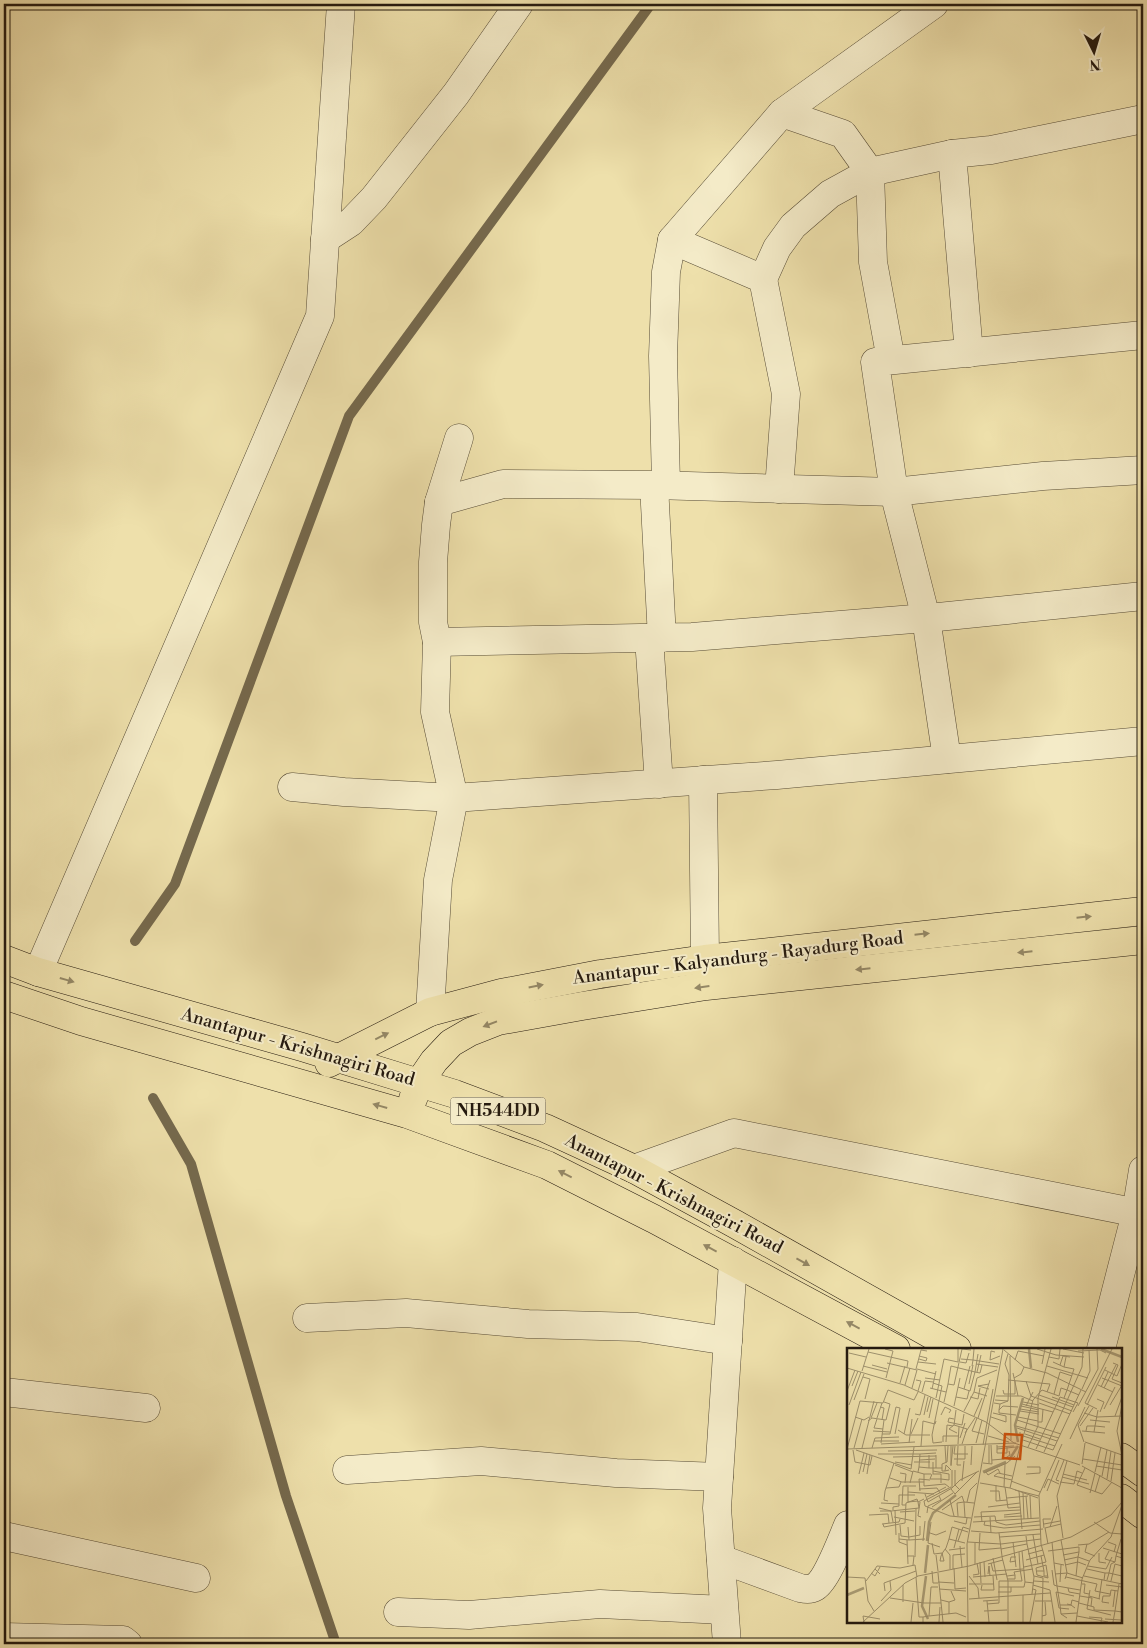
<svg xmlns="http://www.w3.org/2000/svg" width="1147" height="1648" font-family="'Libre Bodoni',serif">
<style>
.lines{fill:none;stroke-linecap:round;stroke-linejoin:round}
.stream{stroke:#75694d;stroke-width:10}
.minor-casing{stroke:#574c36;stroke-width:29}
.trunk-casing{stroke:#251a0f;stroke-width:29}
.minor{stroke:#f4ebc8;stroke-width:28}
.trunk{stroke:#eee0ab;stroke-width:28}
.oneway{fill:#948765}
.labels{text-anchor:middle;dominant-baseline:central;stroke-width:4;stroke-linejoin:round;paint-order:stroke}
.shield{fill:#f4ebc8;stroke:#635946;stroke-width:1}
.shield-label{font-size:16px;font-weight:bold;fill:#251a0f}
.street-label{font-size:18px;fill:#251a0f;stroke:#f4ebc8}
.inset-river{fill:none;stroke:#aa9d76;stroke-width:2.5}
.inset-road{fill:none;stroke:#9e916d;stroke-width:1}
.view{fill:#d4530c;fill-opacity:0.15;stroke:#d4530c;stroke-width:2.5}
.inset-edge{fill:none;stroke:#251a0f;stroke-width:2.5}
</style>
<rect width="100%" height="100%" fill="#eee0ab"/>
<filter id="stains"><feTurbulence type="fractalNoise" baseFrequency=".004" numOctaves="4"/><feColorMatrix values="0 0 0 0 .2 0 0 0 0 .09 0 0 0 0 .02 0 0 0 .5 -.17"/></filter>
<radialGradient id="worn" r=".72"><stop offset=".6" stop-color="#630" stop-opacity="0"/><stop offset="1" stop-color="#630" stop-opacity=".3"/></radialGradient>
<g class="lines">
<g class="stream">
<path d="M135,941L175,884L349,416L651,4"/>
<path d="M153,1098L191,1164L286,1496L336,1644"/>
</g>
<g class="minor-casing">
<g id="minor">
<path d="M782,113L843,134L870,172L873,262L891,360"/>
<path d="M325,239L351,222L374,198L456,94L519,4"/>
<path d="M763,279L777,248L793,226L830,194L870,172L952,154"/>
<path d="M969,353L952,154L991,150L1143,119"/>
<path d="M666,485L663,356L666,272L672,240"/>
<path d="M779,489L786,394L763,279L672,240L782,113L934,4"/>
<path d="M439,502L503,484L654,485"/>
<path d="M649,638L659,784"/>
<path d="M662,638L654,485L894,492L1043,476L1143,470"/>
<path d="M437,642L433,622V562L436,525L439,502L459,438"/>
<path d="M947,759L926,618L894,492L875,362L1143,335"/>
<path d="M703,780L705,959"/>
<path d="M292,787L344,792L454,798L435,712L437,642L692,637L938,617L1143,596"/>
<path d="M38,972L320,316L341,4"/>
<path d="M430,1012L438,880L454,798L777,775L1143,741"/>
<path d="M634,1169L734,1133L1143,1214"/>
<path d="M307,1318L406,1313L528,1324L637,1327L728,1341"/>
<path d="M1101,1349L1136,1213L1143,1170"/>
<path d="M4,1392L146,1408"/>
<path d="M347,1470L481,1461L616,1473L719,1477"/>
<path d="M4,1536L196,1578"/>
<path d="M721,1559L800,1588C805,1589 810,1590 815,1587C827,1580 842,1539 848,1525"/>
<path d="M398,1612L469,1615L600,1604L724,1610"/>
<path d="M4,1637L123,1640L128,1644"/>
<path d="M727,1644L717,1508L733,1261"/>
</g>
</g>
<g class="trunk-casing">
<g id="trunk">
<path d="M4,959L38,972L302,1047L419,1083L455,1094L545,1128L634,1169L735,1224L957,1349"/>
<path d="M4,995L81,1021L407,1114L547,1165L654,1219L896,1349"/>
<path d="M329,1063L430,1012L501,993L600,974L705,959L1143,911"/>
<path d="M413,1099L419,1083L434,1061L451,1043L470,1032L498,1021L582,1006L706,986L1143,940"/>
<path d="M1121,1457L1143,1473"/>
<path d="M1121,1498L1143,1515"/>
</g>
</g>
<use href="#minor" class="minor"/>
<use href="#trunk" class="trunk"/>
</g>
<defs><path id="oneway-solid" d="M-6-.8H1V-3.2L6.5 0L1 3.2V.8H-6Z" transform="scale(1.25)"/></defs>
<g class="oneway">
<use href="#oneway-solid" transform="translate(1084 917) rotate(-6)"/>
<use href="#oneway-solid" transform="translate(922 934) rotate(-6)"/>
<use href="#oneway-solid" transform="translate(1025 952) rotate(174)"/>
<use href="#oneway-solid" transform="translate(863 969) rotate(174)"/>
<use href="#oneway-solid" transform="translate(67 980) rotate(16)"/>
<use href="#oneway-solid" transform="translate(536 986) rotate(-11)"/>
<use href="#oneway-solid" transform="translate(702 987) rotate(172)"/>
<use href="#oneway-solid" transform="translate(490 1024) rotate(159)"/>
<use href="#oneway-solid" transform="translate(382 1036) rotate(-26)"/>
<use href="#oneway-solid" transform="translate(380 1106) rotate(-164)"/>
<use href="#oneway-solid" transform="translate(565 1174) rotate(-153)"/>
<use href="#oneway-solid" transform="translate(710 1248) rotate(-152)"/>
<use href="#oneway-solid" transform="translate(803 1262) rotate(29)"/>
<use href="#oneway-solid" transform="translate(853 1325) rotate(-152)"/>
</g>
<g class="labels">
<rect class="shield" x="450.5" y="1097.5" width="95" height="27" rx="4"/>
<g class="shield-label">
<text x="498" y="1111">NH544DD</text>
</g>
<g class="street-label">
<text transform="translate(738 958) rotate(-7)">Anantapur - Kalyandurg - Rayadurg Road</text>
<text transform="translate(298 1047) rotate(16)">Anantapur - Krishnagiri Road</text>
<text transform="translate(674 1194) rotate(27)">Anantapur - Krishnagiri Road</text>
</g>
</g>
<g transform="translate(847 1348)">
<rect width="275" height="275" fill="#eee0ab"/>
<path class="inset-river" d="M182,1L184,20M254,1L275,9M171,94L168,77L176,50M162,112L171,98M136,124L159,114M80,193L82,174L86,165L109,147M78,225L81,197M79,228L75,258L81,271M0,247L17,240"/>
<path class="inset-road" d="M38,1L46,3L39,30M127,1L126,12L152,16M190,1L209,7L237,9M216,1L237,5M157,2L177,19L200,25L239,44M231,3L253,2L259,5M21,4L61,13L60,19M148,4L144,3L143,12L153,8M2,5L19,9M131,6L128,24L133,25L135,17M161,6L158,16L162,27L161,53M163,8L164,92M202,9L212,11L213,1M72,11L79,13L80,10L72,8M114,11L126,12L125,18M168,12L171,3L197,8M71,14L89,16M113,14L119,15L122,5M206,14L217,19L219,9M40,15L70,22L65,40M266,15L271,17L265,31L275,35M129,16L151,19M195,16L198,1M25,17L40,21M213,17L216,8L223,9M16,18L40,24M200,18L241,30M217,19L227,21L220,42L232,47M0,20L57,37L139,74L167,95L233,117M69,21L74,2L80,3M70,21L89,26M258,22L270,28L275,16M15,23L22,1M130,24L134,7M166,25L171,48M16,29L23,31L18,51M78,30L93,32M167,30L174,26L177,19M255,30L275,38M69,32L74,33L71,43M161,32L203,36L200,44M179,33L184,48L179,58M53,35L58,18M86,35L95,38L85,87L86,95L95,94M101,36L104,18L128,24L123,43L111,39M122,36L126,17M142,36L131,38L142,41M58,37L63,20M251,37L266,44M5,38L11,23M254,39L261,24M83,40L99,44M257,40L269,17M85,41L89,23M117,41L123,18M235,41L243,23L242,2M156,42L157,46H168V33M195,42L212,48M0,43L8,22M75,44L78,33L86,34M127,44L130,30L150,22M186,44L184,48L225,63M207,46L213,24L225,28M192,47L226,59M149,48H174L186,53M212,48L214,40L220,42L217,50M109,49L120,51L122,43M123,49L131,51L133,40M205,49L227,57M89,50L97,11L111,14V1M250,51L257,54L253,64M7,52L17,26M148,52L161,53L153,56M97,54L101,36L107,37L115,1L124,2M176,54L192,57M147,55L153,56L152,62L156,58L171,59M192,55L223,66M175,56L206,64M2,57L14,24M240,57L259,19M263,57L275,37M107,58L113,30M174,58L192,62M231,58L251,21L250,1M33,59L37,60L35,72M173,61L192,64M250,61L238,55L265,1M257,61L268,39M109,62L107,77L102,81L110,85M152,62V65L169,67M251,62L248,78L258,79M117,63L127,44L140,48M173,63L192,66M80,64L84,49M237,65L250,69L275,68M68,66L73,67L78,47M77,67L81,49M94,67L98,59L104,62L102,65M127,68L135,50M268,68L275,49M8,69L17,72L22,69M144,69L159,74V68L146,65M171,69L191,73M24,70L30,55M30,70L35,55M82,70L86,51M130,70L125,83L137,86M131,70L143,32M30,71L27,80L36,81M107,71L102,70L101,74L115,77L117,66M170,72L214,86M243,72L263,74M21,73L25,70L39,72L43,56L37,54M76,73L88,76L89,73M191,74H195L196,61M107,77L120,81L115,96M169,78L212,90M233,78L246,60M170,80L210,93M51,82L59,87H83M26,83L43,84M235,83L258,85M239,83L240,78H248L247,84M173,84V87L208,98M118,85L128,70M35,86H43L49,59M48,86L53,60L49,59M57,86L63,60M64,86L71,70M178,86L193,91M141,88L162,94M113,90L118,75M223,91L238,59M176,92L206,102L234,42M27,93H52M96,94V88H111M99,94L100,77L106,78M237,94L231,77L242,58M238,94L275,107M34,95L37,72M62,95L65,71M129,95L135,72M34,96L68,94M111,96L112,79M136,97L146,41M150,97V105H160V99M174,97L186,52L195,42M74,98L76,73M98,98L99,114M104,98V118M108,98L107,106H121M111,98L110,117H114M150,99L167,98M181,99L191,78V50L204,1M7,100L15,71M15,100L27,53M25,100L28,90L52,89M0,101L13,53L36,55L41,42L67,52L71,44M0,101L169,95M150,101L169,99M189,101L213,49L231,55L226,64M6,102L8,114L23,117L25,108M9,102L64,121L67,99M41,103L90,102M197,104L235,19L236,1M31,106H73M82,107V120H89M89,107V120H95M275,107L270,83L275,57M46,109L89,108M107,111H118V98M236,111L275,117M73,112L88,111M145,112L157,111L163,107L162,103M48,114L65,117M67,114H83M136,115L145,116L144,97M142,115V97M235,116L238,95M48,117L66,124M104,117L106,98M124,117L125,98M235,118L275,140M249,118L275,122M72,119L73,106L89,105M238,120L230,137L255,146L265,134M102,122L98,123L99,117L104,122M105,122V140L113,132L132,123M108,122V137L113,142M86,123L102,126V132L94,131V126H86V114M98,123H95V116L100,114L101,98M16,124L20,106M71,124L72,119L82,120M139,124L141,127L151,121L153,125M248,124L254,99M53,125L59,126L58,135M137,125L160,115L168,108M12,126L17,105M20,126L23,107M84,126H77V138L98,136L102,139M85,126L83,131H94V135M179,126L193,125V119H180M216,126L240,132M255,128L260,102M215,129L242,136M43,130L55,134H77M260,131L264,103M165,132L147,128L151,125L165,128M115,133L117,113M164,133L193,144M212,133L209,132L217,112M264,133L268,105M213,134L227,136L230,123L235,125M63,135L66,123L77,126M133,135L163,140L191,150M149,137V153L160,152M61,139V154L71,153M104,139L77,153L78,158L103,168L124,170M157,139L158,116M158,139L161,160L173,159M39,140L52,139L54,134M163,140L173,98M197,140L201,131L212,136M72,141L90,140L93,145M104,141L108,146L130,124M168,142L192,148M73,143L72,131L83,132M143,143H152L153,152M172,143L175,181M200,143L212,112M61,144L87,146M248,144L253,127M176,145L177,171M243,145L248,125M78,146L81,154L105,140M183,147L184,171M179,148L181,171M80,149L99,139M160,150L181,148M41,153L37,152L38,143L47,115M73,154L71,168L74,169M120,154L123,142L130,135M34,155L52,156M100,155L103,152L107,168M59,157H55L56,138H69M85,159L106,145M141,159L173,155M32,160L44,163L72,160L71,154L77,151M46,162V159L52,158V147H68M48,162L49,187M95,162L115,148L117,154L127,155M33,163H44L46,174M53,164L68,163M80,165L81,158L94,152L92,148M22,167L41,166L42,175M157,167L174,165M111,168L110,155L117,154L118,169M47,169L67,173M127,169L148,168L149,174L159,177L193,173M143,169L144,185M157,169L175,168M107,173L119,176L120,170M138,173L137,177L157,180L193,177M84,174L81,195L93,199M126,174L192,170M135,174L134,164L173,162M247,174L263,185L275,186M35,176L52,174L53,171M36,176L37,179L58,175L59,155L70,151L71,154M197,176L213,173M53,177L54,188L62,189M203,179L210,158M197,180L196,171H204M198,180L201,196M198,180L214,176M124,183L149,185L196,181M52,185V194L60,197M83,185L89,187L99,183M133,185L132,202L154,200M152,185L155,208M62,189L73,187V178M153,189L193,186M216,190L210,148L220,113M52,191L62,192L61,179M102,191L105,179L121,184M274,191L269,208L275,210M60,192L61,216M62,192L78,191M214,192L220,225L236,230M76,193L78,173M111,193L116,179L122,181M121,194L154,196L194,191M166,194L169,219M205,194L207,215M261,194L269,197L267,204M85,195L87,206L95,205M128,195V216M180,196L187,229L185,246M240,196L238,204L248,208M231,197L242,196L262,184M113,198L115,219M107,200L112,181M256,200L275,206M98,201L103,207V221M154,201L180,196L179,188M102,202L118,200M175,203L178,234M201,203L232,199V204M262,203L258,211L268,214L269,208M172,204L173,221M95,205L97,213H93L94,208L96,204L99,200L102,191L118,195M252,205V214L259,215M181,206L196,202M89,207L91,223M216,207L232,204L231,209L242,213M60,208H67L66,217M194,208L197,223M68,209L69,160M155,209L161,233V274M146,210L150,232M179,212L197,207M217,212L231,209L229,228M169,213L163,214L164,209H169M133,214L134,235M137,214L138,229M144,215L146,223L176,221M141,216L156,212M191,216L199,214L194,196L192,147L215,96M199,217L201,230L190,227L189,220ZM218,217L231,214L239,217M122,218L224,189L264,167L275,154M241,218L259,221L265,209M177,219L191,216L186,187M107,220L108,241L119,240M28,221L30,218L53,220L68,217L70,229M106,221V207L118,206M240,221L258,225M205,222L207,237L210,238M85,223L86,235H91M190,223H197V228H201M24,225L28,228L33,219M91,225L96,274M141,226L142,218L143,228M208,226L220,225L218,231M126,227L132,226L130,215M168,227L167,224L186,221M122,228L131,240L132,250M160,228L168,227V231H161M187,228L196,230L195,274M237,228L275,236M0,229L18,230L21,253L27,263M69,229L72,269H76V274M126,229L160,226M219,229L250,236L248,243L263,246M257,232L258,225H262L264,216L268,214M260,232L262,225L275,228M19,233L28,221L33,226M187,233L202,234M264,233L268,216L275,218M91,234L107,235M213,234L214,217M122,236H147M235,236H238L237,245L242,246M135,237L134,242H147L146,228M186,237L203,242L208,274M259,237L275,239M210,238L207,215L217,217M152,239V233H175L173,221M221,240L222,244L233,246M92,241L119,243M243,242L242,248L253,251M38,243L37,235L69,223M151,244H164V239M233,248L245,250L244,258M242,248L240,261L264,267M43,250L77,255M122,251L203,245M252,251L255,231M94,252L102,254V266M34,253L44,242L43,233M136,253L151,252M140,253L142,274M188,253H205M56,254V237M102,254L108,252L104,243M77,255H94M232,255L247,259V262L268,263L272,236M262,255L255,254L256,248H263L264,242L271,243M140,256L152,255V239H177L178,234L187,235M220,256L224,257L225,252L232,254M213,257L210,238L233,242M266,259L268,243M222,261L212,260L209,244L227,248M137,263L160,262M214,266L213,257H224L228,260M82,268L109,265L119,269M195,268L199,267L198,254M230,268L261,274M76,269L82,268L84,239H91M242,269L255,270L254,274M220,270L214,266L230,265M258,271L274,272M16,274L58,235L71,228L122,218M17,274L16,268L33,271M64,274L66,255M92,274L93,259M121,274L120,196L156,1M176,274V247M183,274L189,242L186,241M229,274L235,231L243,212L264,189L275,157M266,274L268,263L275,264"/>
<path class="view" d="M158,86L175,87L173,111L156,110Z"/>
<rect width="275" height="275" class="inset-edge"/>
</g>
<rect width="1147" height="1648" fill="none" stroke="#eee0ab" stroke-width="20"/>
<rect x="5" y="5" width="1137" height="1638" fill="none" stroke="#251a0f" stroke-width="2.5"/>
<rect x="10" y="10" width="1127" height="1628" fill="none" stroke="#251a0f"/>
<g transform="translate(1094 52) rotate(175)" stroke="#f4ebc8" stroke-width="4" paint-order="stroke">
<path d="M0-4L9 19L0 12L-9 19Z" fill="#251a0f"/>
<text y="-8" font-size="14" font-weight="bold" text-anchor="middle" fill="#251a0f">N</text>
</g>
<rect width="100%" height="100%" filter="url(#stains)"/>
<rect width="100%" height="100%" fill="url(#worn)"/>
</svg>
